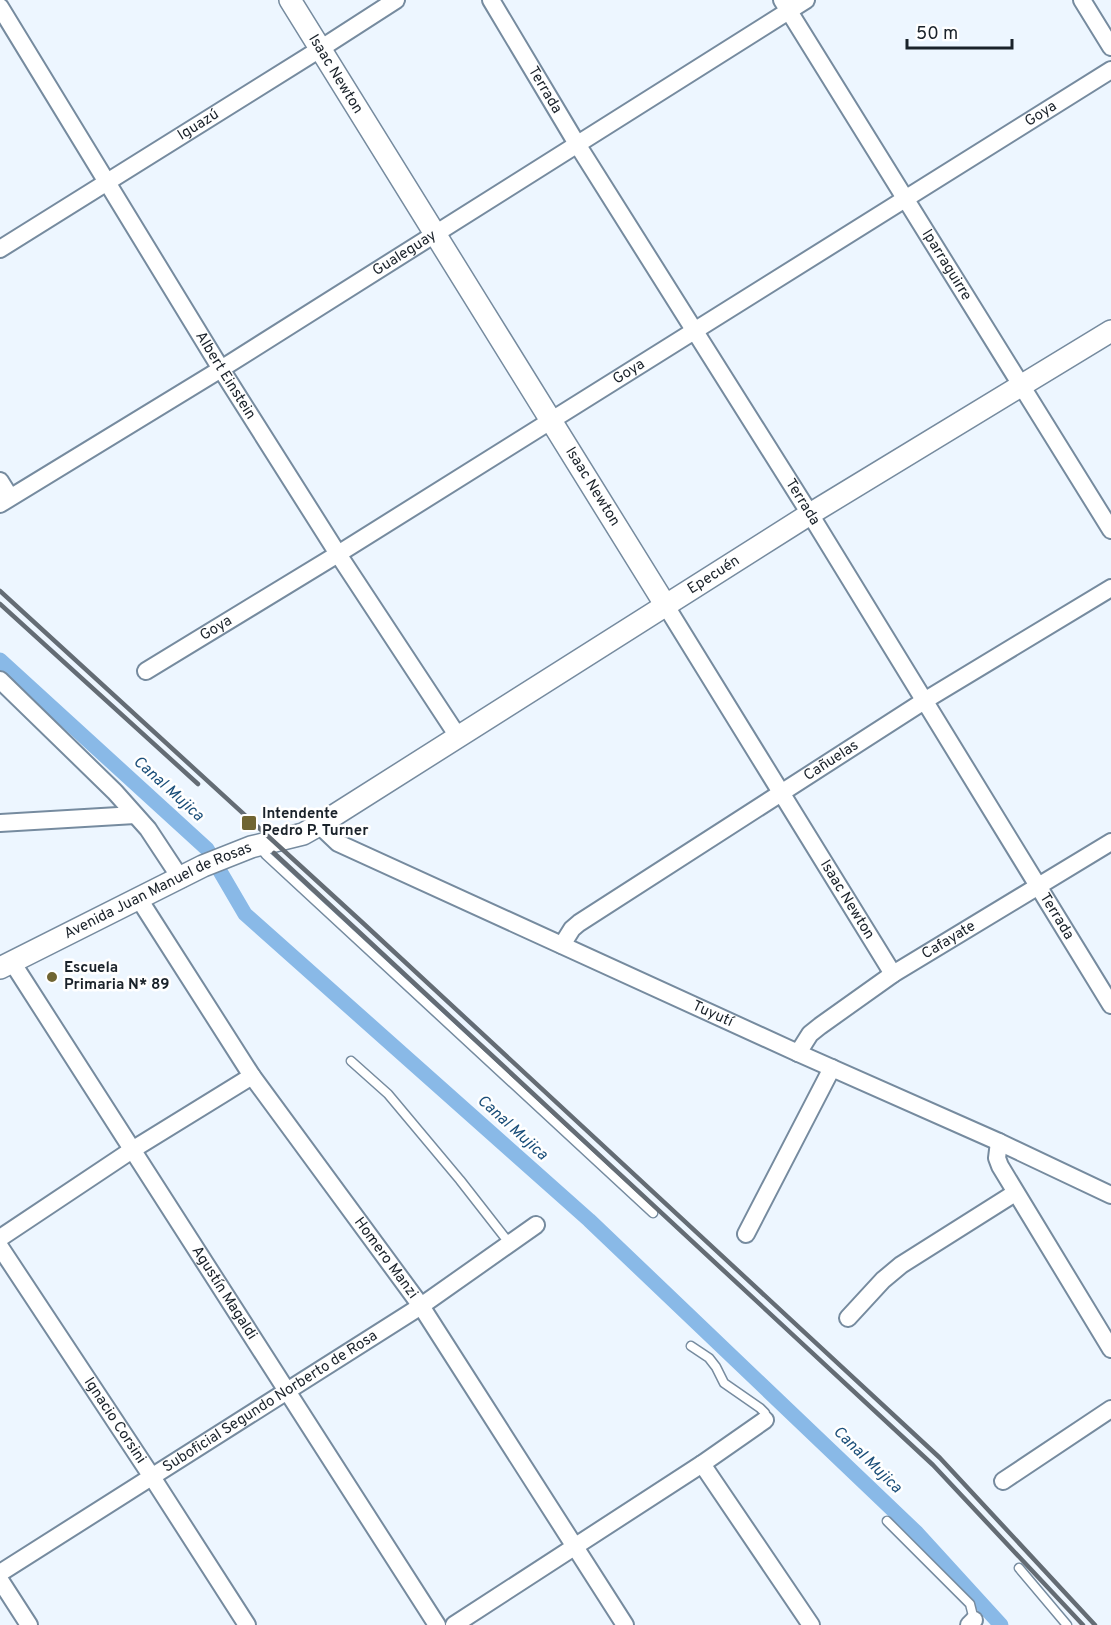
<svg xmlns="http://www.w3.org/2000/svg" width="1111" height="1625" font-family="Overpass,sans-serif">
<style>
.lines{fill:none;stroke-linecap:round;stroke-linejoin:round}
.canal{stroke:#89b9e7;stroke-width:15}
.service-casing{stroke:#768b9f;stroke-width:11}
.minor-casing{stroke:#768b9f;stroke-width:20}
.tertiary-casing{stroke:#768b9f;stroke-width:24}
.service{stroke:#fff;stroke-width:8}
.minor{stroke:#fff;stroke-width:16}
.tertiary{stroke:#fff;stroke-width:21}
.rail{stroke:#646c74;stroke-width:4.5}
.poi-dot{fill:#706532;stroke:#fff;stroke-width:2}
.labels{text-anchor:middle;dominant-baseline:central;stroke-width:5;stroke-linejoin:round;paint-order:stroke}
.street-label{font-size:15px;fill:#1a222a;stroke:#fff}
.poi-label{font-size:15px;font-weight:bold;fill:#1a222a;stroke:#fff;text-anchor:start}
.water-label{font-size:16px;font-style:italic;fill:#1a4e79;stroke:#fff}
</style>
<rect width="100%" height="100%" fill="#edf6ff"/>
<g class="lines">
<path class="canal" d="M0,660L207,849L245,914L589,1220L917,1533L1001,1625"/>
<g class="service-casing">
<g id="service">
<path d="M259,846L266,855L653,1213"/>
<path d="M351,1061L388,1094L460,1180L510,1244"/>
<path d="M691,1346L709,1358L716,1367L724,1383L760,1408L765,1413V1420"/>
<path d="M887,1521L970,1604L974,1620"/>
<path d="M1019,1568L1067,1625"/>
</g>
</g>
<g class="minor-casing">
<g id="minor">
<path id="s1" d="M491,0L577,144L810,514L1111,1005"/>
<path id="s2" d="M782,0L1111,530"/>
<path d="M1082,0L1111,47"/>
<path id="s3" d="M0,7L221,369L338,554L459,738"/>
<path id="s4" d="M0,249L320,49L396,0"/>
<path d="M0,481L10,497"/>
<path id="s5" d="M0,504L221,369L806,0"/>
<path id="s6" d="M666,606L893,974"/>
<path id="s7" d="M146,671L338,554L1111,70"/>
<path d="M0,680L115,792L148,829L181,879"/>
<path d="M0,823L135,815"/>
<path id="s8" d="M319,825L338,843L798,1053L999,1142L1111,1195"/>
<path id="s9" d="M139,899L252,1076L421,1306L625,1625"/>
<path id="s10" d="M562,945L572,929L579,923L924,701L1111,588"/>
<path id="s11" d="M12,962L437,1625"/>
<path id="s12" d="M798,1053L810,1034L820,1026L893,974L1111,842"/>
<path d="M999,1142L997,1158L1000,1166L1111,1349"/>
<path d="M746,1234L832,1068"/>
<path d="M0,1238L132,1150L252,1076"/>
<path id="s13" d="M0,1247L152,1477L247,1625"/>
<path d="M848,1318L883,1280L901,1265L1015,1193"/>
<path d="M702,1464L811,1625"/>
<path d="M1003,1481L1111,1409"/>
<path id="s14" d="M0,1573L421,1306L536,1225"/>
<path d="M0,1580L29,1625"/>
<path d="M454,1625L702,1464L765,1420"/>
<path d="M969,1625L974,1620"/>
</g>
</g>
<g class="tertiary-casing">
<g id="tertiary">
<path id="s15" d="M290,0C414,203 542,403 666,606"/>
<path id="s16" d="M0,968L203,866L251,847L303,834L319,825L810,514L1111,331"/>
</g>
</g>
<use href="#service" class="service"/>
<use href="#minor" class="minor"/>
<use href="#tertiary" class="tertiary"/>
<g class="rail">
<path d="M0,591L364,924L940,1458L1095,1625"/>
<path d="M0,604L198,784"/>
<path d="M274,853L933,1465L1083,1625"/>
</g>
</g>
<g class="poi-dot">
<rect x="241" y="815" width="16" height="16" rx="3"/>
<circle cx="52" cy="977" r="6"/>
</g>
<g class="labels">
<g class="street-label">
<text stroke="none"><textPath href="#s15" startOffset="87">Isaac Newton</textPath></text>
<text stroke="none"><textPath href="#s1" startOffset="105">Terrada</textPath></text>
<text stroke="none"><textPath href="#s7" startOffset="1054">Goya</textPath></text>
<text stroke="none"><textPath href="#s4" startOffset="234">Iguazú</textPath></text>
<text stroke="none"><textPath href="#s5" startOffset="476">Gualeguay</textPath></text>
<text stroke="none"><textPath href="#s2" startOffset="312">Iparraguirre</textPath></text>
<text stroke="none"><textPath href="#s7" startOffset="568">Goya</textPath></text>
<text stroke="none"><textPath href="#s3" startOffset="432">Albert Einstein</textPath></text>
<text stroke="none"><textPath href="#s15" startOffset="573">Isaac Newton</textPath></text>
<text stroke="none"><textPath href="#s1" startOffset="591">Terrada</textPath></text>
<text stroke="none"><textPath href="#s16" startOffset="818">Epecuén</textPath></text>
<text stroke="none"><textPath href="#s7" startOffset="82">Goya</textPath></text>
<text stroke="none"><textPath href="#s10" startOffset="328">Cañuelas</textPath></text>
<text stroke="none"><textPath href="#s16" startOffset="176">Avenida Juan Manuel de Rosas</textPath></text>
<text stroke="none"><textPath href="#s6" startOffset="345">Isaac Newton</textPath></text>
<text stroke="none"><textPath href="#s1" startOffset="1077">Terrada</textPath></text>
<text stroke="none"><textPath href="#s12" startOffset="190">Cafayate</textPath></text>
<text stroke="none"><textPath href="#s8" startOffset="438">Tuyutí</textPath></text>
<text stroke="none"><textPath href="#s9" startOffset="436">Homero Manzi</textPath></text>
<text stroke="none"><textPath href="#s11" startOffset="393">Agustín Magaldi</textPath></text>
<text stroke="none"><textPath href="#s14" startOffset="320">Suboficial Segundo Norberto de Rosa</textPath></text>
<text stroke="none"><textPath href="#s13" startOffset="208">Ignacio Corsini</textPath></text>
</g>
<g class="poi-label">
<text x="262" y="814">Intendente<tspan x="262" dy="17">Pedro P. Turner</tspan></text>
<text x="64" y="968">Escuela<tspan x="64" dy="17">Primaria N* 89</tspan></text>
</g>
<g class="water-label">
<text transform="translate(168 789) rotate(42)">Canal Mujica</text>
<text transform="translate(512 1128) rotate(42)">Canal Mujica</text>
<text transform="translate(867 1460) rotate(44)">Canal Mujica</text>
</g>
</g>
<path d="M907 39v9h105v-9" fill="none" stroke="#1a222a" stroke-width="3"/>
<text x="916" y="39" font-size="18" fill="#1a222a" stroke="#ffffff" stroke-width="4.5" paint-order="stroke">50 m</text>
</svg>
